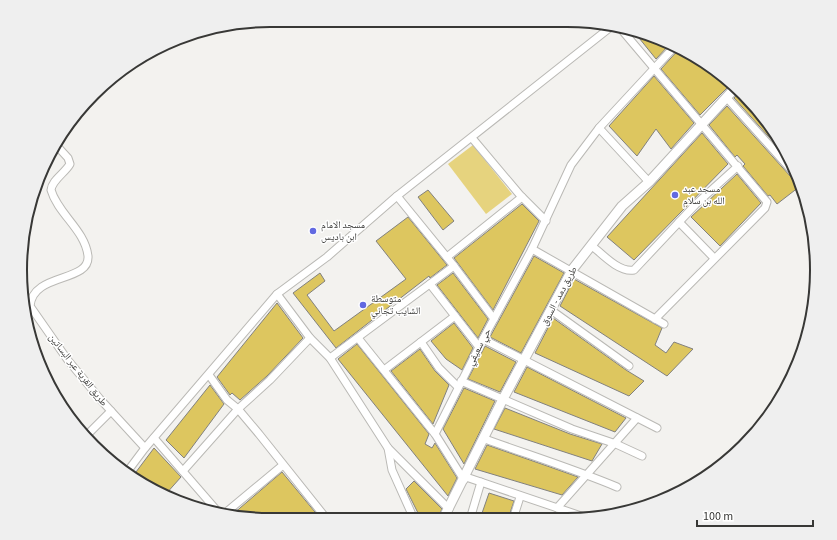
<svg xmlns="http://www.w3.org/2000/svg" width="837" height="540" font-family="'Source Sans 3','Noto Naskh Arabic',sans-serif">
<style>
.green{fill:#e6d37e}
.building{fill:#ddc65f;stroke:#82817e}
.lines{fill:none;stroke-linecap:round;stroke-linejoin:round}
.minor-casing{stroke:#bab9b5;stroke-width:9}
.secondary-casing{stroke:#bab9b5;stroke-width:11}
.minor{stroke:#fff;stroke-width:7}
.secondary{stroke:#fff;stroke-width:9}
.poi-dot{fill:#6269e1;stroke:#fff;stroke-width:1.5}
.labels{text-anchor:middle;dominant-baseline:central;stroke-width:3;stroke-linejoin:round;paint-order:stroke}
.poi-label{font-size:10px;fill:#383836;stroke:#fff;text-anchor:start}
.street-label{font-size:10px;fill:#383836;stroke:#fff}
.rim{fill:none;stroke:#383836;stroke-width:2}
</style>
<rect width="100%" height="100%" fill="#f3f2ef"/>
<path class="green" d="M473,145L512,194L486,214L448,164Z"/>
<g class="building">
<path d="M635,33L670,44L656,59Z"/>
<path d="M680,48L732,83L700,115L661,69Z"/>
<path d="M654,76L694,123L671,149L656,129L637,156L609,126Z"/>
<path d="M739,92L791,159L792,163L734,98Z"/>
<path d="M727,106L791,177L796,179L799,187L777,204L770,195L768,196L743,166L745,164L737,155L735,157L709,125Z"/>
<path d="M702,133L728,164L634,260L607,237Z"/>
<path d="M737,174L761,203L720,246L691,217Z"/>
<path d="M428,190L454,221L443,230L418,197Z"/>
<path d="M522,204L539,221L493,310L454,258Z"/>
<path d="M408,217L447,265L430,278L429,276L336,348L293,293L320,273L325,281L307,295L334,331L406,279L376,241Z"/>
<path d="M534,256L564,273L521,353L490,337Z"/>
<path d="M453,273L488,319L478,338L437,285Z"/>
<path d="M574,279L662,328L655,345L666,353L674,342L693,349L667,376L560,306Z"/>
<path d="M277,303L303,338L267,376L240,400L232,393L230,395L217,377Z"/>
<path d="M553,318L626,370L644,381L629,396L535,353Z"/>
<path d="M454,323L473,348L462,370L446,359L431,341Z"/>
<path d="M357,344L429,434L425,444L432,448L435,443L457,478L448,496L338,359Z"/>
<path d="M485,346L516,362L500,392L468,379Z"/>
<path d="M420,349L435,371L449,385L433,424L391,371Z"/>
<path d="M527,367L626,418L615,432L514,392Z"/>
<path d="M210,385L224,404L184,458L166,440Z"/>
<path d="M464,388L495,401L464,464L443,429Z"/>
<path d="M505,408L570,434L602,444L592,461L494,429Z"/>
<path d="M487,445L550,467L578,477L562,495L475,469Z"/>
<path d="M154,448L181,477L165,495L133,476Z"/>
<path d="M282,472L315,512L309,518L236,517L233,514Z"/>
<path d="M414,481L442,509L437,519H421L406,489Z"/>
<path d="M489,493L514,501L508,519H480Z"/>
</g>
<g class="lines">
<g class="minor-casing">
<g id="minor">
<path d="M621,29L767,202L765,208L655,319"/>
<path d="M727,98L795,174"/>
<path d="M599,128L649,182"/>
<path d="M472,138L520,195L546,221"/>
<path d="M57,146L68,158L70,164C65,173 52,180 51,190C58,214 85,230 88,256C90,283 33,272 30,306L67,359L100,399L145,448"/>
<path d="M397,196L454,266L494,319"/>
<path d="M679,222L714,258"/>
<path d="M591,245C601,253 619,273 634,270L696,204L738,166"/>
<path d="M532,249L664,324"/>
<path d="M447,257L522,197"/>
<path d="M430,284L479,347"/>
<path d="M277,294L310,338L330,358L388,448L449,509"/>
<path d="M551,310L629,366"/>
<path d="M358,338L435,434L464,480"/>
<path d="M483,339L657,428"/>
<path d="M421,342L439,368L458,387"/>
<path d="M330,358L454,266"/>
<path d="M384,370L455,316"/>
<path d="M209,375L227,400L238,409L259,434L326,518"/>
<path d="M461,381L572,429L616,444L642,456"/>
<path d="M435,434L483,339L532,249L571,165L599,128L676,45"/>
<path d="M86,436L111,411"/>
<path d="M154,438L219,513"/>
<path d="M485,439C529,455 574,469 617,487"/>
<path d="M388,448L392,470L414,519"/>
<path d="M183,471L238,409L270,380L310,338"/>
<path d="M127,472L145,448L277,294L327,257L397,196L612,26"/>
<path d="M466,477L587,518"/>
<path d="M557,508L637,418"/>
<path d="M224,514L283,465"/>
<path d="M470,519L481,482"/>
<path d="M513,519L520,497"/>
</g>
</g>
<g class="secondary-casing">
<path id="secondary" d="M443,519L503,399L572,270L622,206L649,182L736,87"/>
</g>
<use href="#minor" class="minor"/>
<use href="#secondary" class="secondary"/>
</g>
<g class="poi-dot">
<circle cx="675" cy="195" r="4"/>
<circle cx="313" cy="231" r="4"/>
<circle cx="363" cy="305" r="4"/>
</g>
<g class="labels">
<g class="poi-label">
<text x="683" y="189">مسجد عبد<tspan x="683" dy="12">الله بن سلام</tspan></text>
<text x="321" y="225">مسجد الامام<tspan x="321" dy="12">ابن باديس</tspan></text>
<text x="371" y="299">متوسطة<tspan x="371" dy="12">الشايب تجاني</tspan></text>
</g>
<g class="street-label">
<text transform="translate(559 296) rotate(-62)">طريق دمد - السوق</text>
<text transform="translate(479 347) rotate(-62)">حي سعيفي</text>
<text transform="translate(78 370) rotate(52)">طريق القرية عبر البساتين</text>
</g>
</g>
<path d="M0 0H837V540H0ZM270 27H567A243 243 0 0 1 810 270V270A243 243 0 0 1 567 513H270A243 243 0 0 1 27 270V270A243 243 0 0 1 270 27Z" fill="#efefef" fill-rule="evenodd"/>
<path class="rim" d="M270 27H567A243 243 0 0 1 810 270V270A243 243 0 0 1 567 513H270A243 243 0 0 1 27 270V270A243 243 0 0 1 270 27Z"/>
<path d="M697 520v6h116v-6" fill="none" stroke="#383836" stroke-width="2"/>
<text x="703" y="520" font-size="12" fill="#383836" stroke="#ffffff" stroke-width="3" paint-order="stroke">100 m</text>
</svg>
